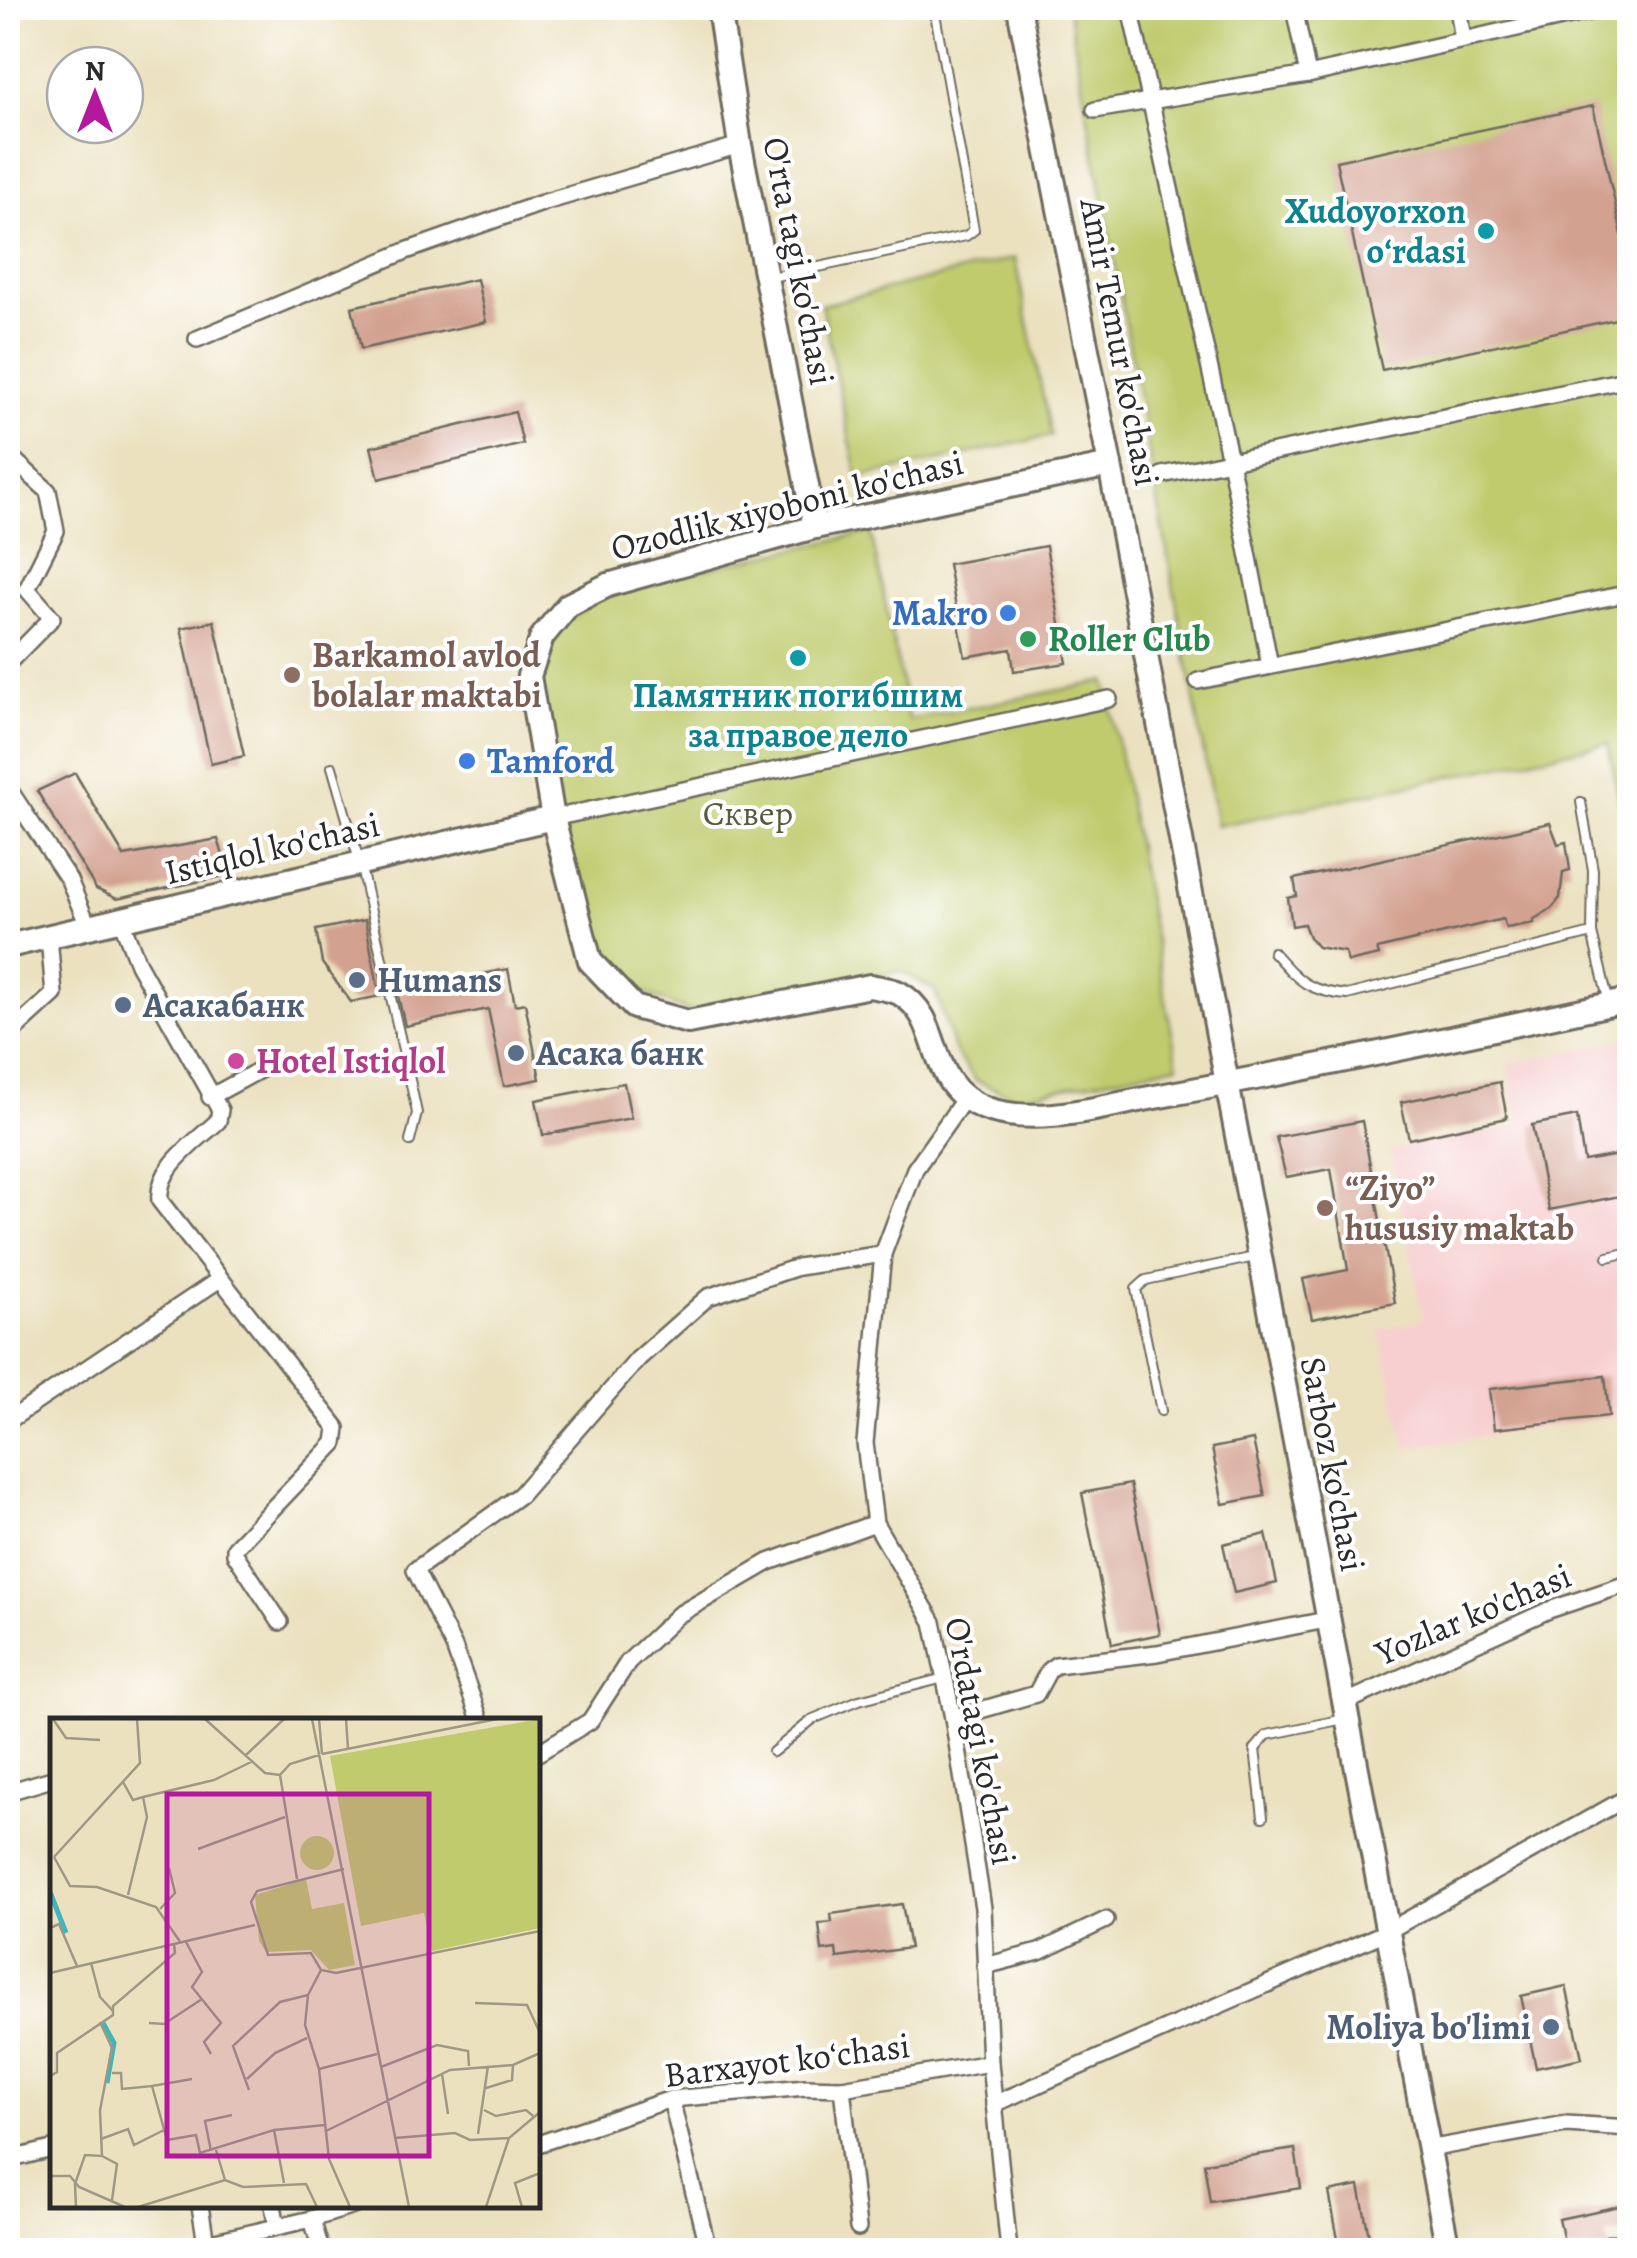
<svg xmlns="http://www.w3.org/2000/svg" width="1637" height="2258" font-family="Alegreya,serif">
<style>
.built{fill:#f7cfd0}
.green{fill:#bfcb6d;stroke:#757b4c;stroke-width:2.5}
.building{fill:#d3a190}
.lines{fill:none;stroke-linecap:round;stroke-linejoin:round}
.lane-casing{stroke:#6e6b5f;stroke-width:12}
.street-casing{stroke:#6e6b5f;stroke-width:20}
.secondary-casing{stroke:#6e6b5f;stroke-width:28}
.lane{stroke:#fff;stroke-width:8}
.street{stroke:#fff;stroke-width:15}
.secondary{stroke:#fff;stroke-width:22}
.culture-dot{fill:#0f9aa8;stroke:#fff;stroke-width:4}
.shop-dot{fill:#3f7fe0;stroke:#fff;stroke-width:4}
.leisure-dot{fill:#2e9e5b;stroke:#fff;stroke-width:4}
.education-dot{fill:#8d6e63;stroke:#fff;stroke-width:4}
.service-dot{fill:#5c6f8a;stroke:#fff;stroke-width:4}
.hotel-dot{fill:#d1479c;stroke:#fff;stroke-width:4}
.labels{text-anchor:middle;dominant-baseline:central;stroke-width:8;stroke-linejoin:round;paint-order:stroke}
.culture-label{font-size:35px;font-weight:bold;fill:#0d838f;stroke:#fff;text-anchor:end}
.street-label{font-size:35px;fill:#2b2b2b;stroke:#fff}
.shop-label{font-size:35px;font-weight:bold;fill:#366cbe;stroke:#fff;text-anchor:end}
.leisure-label{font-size:35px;font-weight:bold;fill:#27864d;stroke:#fff;text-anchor:start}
.education-label{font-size:35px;font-weight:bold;fill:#785e54;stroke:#fff;text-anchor:start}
.park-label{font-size:35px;fill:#575b3f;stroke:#fff}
.service-label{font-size:35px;font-weight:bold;fill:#4e5e75;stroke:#fff;text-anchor:start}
.hotel-label{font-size:35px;font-weight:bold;fill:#b23c85;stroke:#fff;text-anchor:start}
.inset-river{fill:none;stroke:#43b3bc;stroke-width:5}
.inset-road{fill:none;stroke:#9e9884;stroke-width:2.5}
.view{fill:#b5179e;fill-opacity:0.15;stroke:#b5179e;stroke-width:5}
.inset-edge{fill:none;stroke:#2b2b2b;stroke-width:5}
</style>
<rect width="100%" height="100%" fill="#fff"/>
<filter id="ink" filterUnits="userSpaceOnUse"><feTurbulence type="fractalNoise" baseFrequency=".01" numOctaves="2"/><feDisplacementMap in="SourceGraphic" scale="20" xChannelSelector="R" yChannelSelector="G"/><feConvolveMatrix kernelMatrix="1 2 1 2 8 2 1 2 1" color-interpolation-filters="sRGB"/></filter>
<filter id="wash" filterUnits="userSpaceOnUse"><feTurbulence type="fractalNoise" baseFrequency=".0048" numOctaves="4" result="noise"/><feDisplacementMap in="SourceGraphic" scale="40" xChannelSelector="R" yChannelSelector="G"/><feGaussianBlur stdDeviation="2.25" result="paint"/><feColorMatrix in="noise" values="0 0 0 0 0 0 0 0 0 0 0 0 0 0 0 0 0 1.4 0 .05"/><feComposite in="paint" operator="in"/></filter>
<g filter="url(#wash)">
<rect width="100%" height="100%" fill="#ebe1bf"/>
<path class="built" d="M1629,1039V1414L1406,1448L1379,1330L1423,1320L1390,1150L1520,1125L1508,1064Z"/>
<g class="green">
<path d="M1068,8H1629V849L1608,743L1217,826Z"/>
<path d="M1015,258L1051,436L858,478L821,305Z"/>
<path d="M871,532L909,720L1106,681L1178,1065L1015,1097L976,1081L955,1052L935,990L900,971L696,1015L619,982L576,918L537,680L555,628L615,588Z"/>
</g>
<g id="blocks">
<g class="building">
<path d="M1593,106L1630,270V316L1382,370L1336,161Z"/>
<path d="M477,279L486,322L361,349L352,307Z"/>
<path d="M515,412L523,444L379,479L371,447Z"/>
<path d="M1046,546L1067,663L1014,671L1011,649L965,657L948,564Z"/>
<path d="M214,621L244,756L211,764L181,628Z"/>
<path d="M75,773L124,856L218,839L229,875L117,899L96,889L37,791Z"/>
<path d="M1550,823L1558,844L1566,842L1570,870L1563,872L1560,898L1552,908L1533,920L1534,923L1506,928L1503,919L1377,949L1379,955L1348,962L1345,952L1318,947L1309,937L1304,924L1292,926L1288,898L1297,896L1294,879Z"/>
<path d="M365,920L380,996L351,1002L322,963L316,930Z"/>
<path d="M508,969L515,1005L525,1003L540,1079L504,1086L488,1009L405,1026L397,991Z"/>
<path d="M1500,1082L1507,1118L1409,1139L1401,1102Z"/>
<path d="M624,1083L631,1118L543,1135L536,1100Z"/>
<path d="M1577,1116L1584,1161L1630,1153V1194L1549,1210L1532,1125Z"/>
<path d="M1362,1121L1395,1303L1312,1319L1303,1279L1348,1270L1331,1169L1286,1177L1276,1137Z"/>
<path d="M1605,1376L1609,1416L1494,1429L1489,1389Z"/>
<path d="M1253,1440L1265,1496L1223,1504L1212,1448Z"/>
<path d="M1130,1484L1160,1634L1112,1644L1082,1493Z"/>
<path d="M1266,1534L1277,1583L1234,1593L1223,1544Z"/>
<path d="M902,1904L910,1948L837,1958L836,1949L822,1951L819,1924L832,1922L831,1914Z"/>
<path d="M1566,1986L1582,2058L1536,2068L1521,1996Z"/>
<path d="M1295,2149L1301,2188L1210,2202L1204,2163Z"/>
<path d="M1359,2186L1372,2250H1340L1329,2192Z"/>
<path d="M1624,2205L1630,2231L1606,2236L1610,2250H1566L1559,2219Z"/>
</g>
</g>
</g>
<g filter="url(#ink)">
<use href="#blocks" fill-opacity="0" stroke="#6e6b5f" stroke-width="2.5"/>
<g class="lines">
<g class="lane-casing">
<g id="lane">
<path d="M771,277L966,236L974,230L934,8"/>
<path d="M332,767L360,864L410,1080L417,1113L410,1141"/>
<path d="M1581,802L1593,870L1592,933L1608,999"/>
<path d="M1273,952C1299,981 1307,991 1347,995L1592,933"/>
<path d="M1608,1257L1630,1252"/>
<path d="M1161,1411L1136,1289L1146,1280L1255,1257"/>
<path d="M773,1752L813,1719L859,1700L944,1678"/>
<path d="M1263,1817L1255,1749L1267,1735L1344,1719"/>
</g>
</g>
<g class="street-casing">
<g id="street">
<path d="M1130,8L1230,460L1270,666"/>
<path d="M1294,8L1308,75"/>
<path d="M1458,8L1463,40"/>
<path d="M1095,110L1308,75L1606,8"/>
<path d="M197,339L406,251L542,203L740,145"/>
<path d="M1162,475L1630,379"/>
<path d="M8,663L52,618L27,589L56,531L48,491L14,460"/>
<path d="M1198,681L1630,593"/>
<path d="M8,788L69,880L89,928"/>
<path d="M553,818L1109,699"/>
<path d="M121,920L138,964L220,1110L218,1121C195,1143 156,1167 160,1201L337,1428L335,1443L235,1548V1554L280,1622"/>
<path d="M8,1036L54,994L49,937"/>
<path d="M210,1097L267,1066"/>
<path d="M965,1098L915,1169L883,1254L865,1443L875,1523L933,1622L953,1718L983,1908L990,2063L1009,2250"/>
<path d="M8,1421L220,1279"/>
<path d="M1342,1704L1549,1610L1630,1583"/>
<path d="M953,1718L1036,1694L1049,1670L1056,1665L1157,1653L1326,1620"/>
<path d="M480,1720L454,1647L415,1570L520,1495L638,1359L708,1297L798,1267L883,1254"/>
<path d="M538,1753L590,1721L628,1662L678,1615L769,1562L875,1523"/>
<path d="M8,1792L52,1779"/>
<path d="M985,1966L1039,1952L1106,1920"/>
<path d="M842,2088L858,2228"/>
<path d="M671,2099L708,2250"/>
<path d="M994,2104L1386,1932L1630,1796"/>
<path d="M538,2144L671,2099L806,2087L842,2088L990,2063"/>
<path d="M1428,2149L1566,2124L1630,2128"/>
<path d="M8,2160L52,2149"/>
<path d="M200,2206L206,2243L312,2219L353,2206"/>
<path d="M273,2206L277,2226"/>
<path d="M312,2219L321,2250"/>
</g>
</g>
<g class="secondary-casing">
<g id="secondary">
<path d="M719,8L740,145L815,527"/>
<path d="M1019,8L1110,465L1448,2250"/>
<path d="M1110,465L815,527L608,585L568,605L542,637L529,676L553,818L590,961L634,1007L688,1022L870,986C879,988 891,989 899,993C947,1020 922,1086 987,1109C1040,1127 1107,1105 1160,1096C1317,1068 1473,1033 1630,1000"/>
<path d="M8,946L553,818"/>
</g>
</g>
<use href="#lane" class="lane"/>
<use href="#street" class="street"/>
<use href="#secondary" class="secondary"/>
</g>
</g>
<g class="culture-dot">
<circle cx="1486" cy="231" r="10"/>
<circle cx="798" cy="658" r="10"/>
</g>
<g class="shop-dot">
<circle cx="1008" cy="613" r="10"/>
<circle cx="467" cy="761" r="10"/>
</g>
<circle class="leisure-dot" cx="1028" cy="639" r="10"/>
<g class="education-dot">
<circle cx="292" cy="675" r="10"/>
<circle cx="1325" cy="1208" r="10"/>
</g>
<g class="service-dot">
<circle cx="357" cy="980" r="10"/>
<circle cx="123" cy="1005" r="10"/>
<circle cx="516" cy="1053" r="10"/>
<circle cx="1551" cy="2027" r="10"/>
</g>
<circle class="hotel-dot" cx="236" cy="1061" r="10"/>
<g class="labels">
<g class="culture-label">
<text x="1466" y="211">Xudoyorxon<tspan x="1466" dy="40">oʻrdasi</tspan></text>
<text x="798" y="695" text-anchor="middle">Памятник погибшим<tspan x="798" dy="40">за правое дело</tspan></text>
</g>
<g class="street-label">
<text transform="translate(799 261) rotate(79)">O'rta tagi ko'chasi</text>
<text transform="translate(1120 342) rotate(79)">Amir Temur ko'chasi</text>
<text transform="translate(787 505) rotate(-14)">Ozodlik xiyoboni ko'chasi</text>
<text transform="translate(272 848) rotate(-13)">Istiqlol ko'chasi</text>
<text transform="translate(1333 1464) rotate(79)">Sarboz ko'chasi</text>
<text transform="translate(1473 1614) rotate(-23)">Yozlar ko'chasi</text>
<text transform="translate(981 1741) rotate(79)">O'rdatagi ko'chasi</text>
<text transform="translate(787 2060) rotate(-7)">Barxayot koʻchasi</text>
</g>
<g class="shop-label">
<text x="988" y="613">Makro</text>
<text x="487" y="761" text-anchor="start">Tamford</text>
</g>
<g class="leisure-label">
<text x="1048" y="639">Roller Club</text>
</g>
<g class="education-label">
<text x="312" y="655">Barkamol avlod<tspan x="312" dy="40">bolalar maktabi</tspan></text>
<text x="1345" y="1188">“Ziyo”<tspan x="1345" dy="40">hususiy maktab</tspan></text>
</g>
<g class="park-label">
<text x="748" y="813">Сквер</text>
</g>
<g class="service-label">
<text x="377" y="980">Humans</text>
<text x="143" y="1005">Асакабанк</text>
<text x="536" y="1053">Асака банк</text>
<text x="1531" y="2027" text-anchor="end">Moliya bo'limi</text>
</g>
<g class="hotel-label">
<text x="256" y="1061">Hotel Istiqlol</text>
</g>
</g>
<g transform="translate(50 1718)">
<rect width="490" height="490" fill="#ebe1bf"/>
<path d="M490,1V210L382,233L374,195L311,208L280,38ZM250 135a17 17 0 1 1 34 0a17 17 0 1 1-34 0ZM256,161L262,191L294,185L305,247L279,252L261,232L216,234L209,223L205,177Z" fill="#bfcb6d"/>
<path class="inset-river" d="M0,174L16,215M53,305L64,325L57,365"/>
<path class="inset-road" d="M3,1L16,20L50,22M155,1L215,55L230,57M262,1L359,489M269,1L272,36M296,1L298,31M272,36L447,1M196,37L234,1M73,64L83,82L93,79M148,131L235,99M4,139L90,45L87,1M4,139L20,168L47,169L106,189L131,225M294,151L207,173L201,184L218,237L261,235L271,252L286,255L490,213M247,161L230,57L240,46L269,37M78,177L97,99L93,79L164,62L203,43M110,191L125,175L119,150M0,210L9,206L27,248M136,224L152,254L142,269L171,305L154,324L161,336M41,245L50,279L63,293M271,252L258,277L255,307L269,351L279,441L300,489M0,255L205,207M425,285L477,287L490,315M99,305L114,306L152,281M331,349L387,327L418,333L419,348M269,351L327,336M62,355H71L72,371L102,368L117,422L146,417L150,435L224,412L275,407M392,356L398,396M0,358L7,354V335L63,297V288L125,235L124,226M197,361L225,335L257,320M102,368L142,361M436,370L462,362L463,347M199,372L183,328L230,284L258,277M434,392L446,398L476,392L483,398M224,412L234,465M276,413L400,352L463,347L490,335M428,416L438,348M345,420L405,415L420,422L459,420M51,421L78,411L84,427L114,412M166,432L175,462M161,433L155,403L182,397M52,438L67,446L62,482M0,458H20L29,469L75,489M26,489L25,466L35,437L52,438L50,392L62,330L50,304M88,489L175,462L193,469L256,466L267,489M436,489L459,420L490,394M472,489L465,465L490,455"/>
<path class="view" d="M117,76H379V438H117Z"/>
<rect width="490" height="490" class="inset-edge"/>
</g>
<rect width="1637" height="2258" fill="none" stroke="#fff" stroke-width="40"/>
<g transform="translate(95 95)"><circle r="48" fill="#ffffff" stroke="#aaaaaa" stroke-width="2.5"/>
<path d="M0-8L18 38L0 25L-18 38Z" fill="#b5179e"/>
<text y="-15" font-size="28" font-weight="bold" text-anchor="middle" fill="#2b2b2b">N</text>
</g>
</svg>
